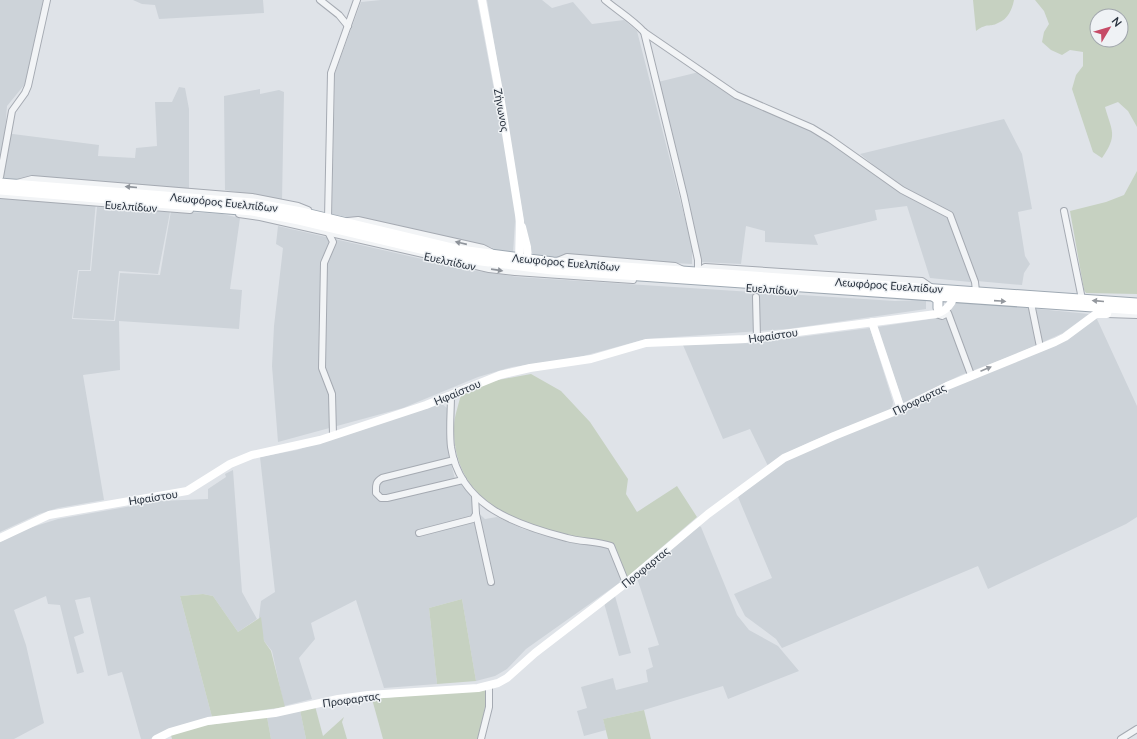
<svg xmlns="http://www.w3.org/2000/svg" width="1137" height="739" font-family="Lato,sans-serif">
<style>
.built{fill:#cdd3d9}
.green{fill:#c6d1c1;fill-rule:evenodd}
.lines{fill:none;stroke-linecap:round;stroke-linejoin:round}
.street-casing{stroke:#a5aab2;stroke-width:8}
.primary-casing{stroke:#9fa9b3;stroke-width:11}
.street{stroke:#f2f4f6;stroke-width:6}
.secondary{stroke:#fff;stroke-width:8}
.primary{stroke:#fff;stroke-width:9}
.oneway{fill:#8e939a}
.oneway2{fill:#94989e}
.labels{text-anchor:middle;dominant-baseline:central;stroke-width:3;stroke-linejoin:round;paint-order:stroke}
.street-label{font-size:11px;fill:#29323e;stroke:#eff2f5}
</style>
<rect width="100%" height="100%" fill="#dfe3e8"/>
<g class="built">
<path d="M0,0H43L25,84L7,106L5,133L99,145L98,156L135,158L136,148L157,146L155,102H172L179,87L185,88L189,109V189L0,178Z"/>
<path d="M133,0H263L264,13L159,19L155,5L142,4Z"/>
<path d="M381,0H477L516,206L513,253L499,252L491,247L332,214L335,73L361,2Z"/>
<path d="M487,0H542L552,8L573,2L592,24L624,20L637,31L692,246V264L536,256L532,253L524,222Z"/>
<path d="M699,72L725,90L816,132L948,216L972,277L970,282L930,278L907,206L875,210L877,220L814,235L818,245L765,242V231L746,226L741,264L699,262L658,82Z"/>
<path d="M260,89V94L279,90L284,92L282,201L256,195L225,190L224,96Z"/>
<path d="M1004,119L1022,154L1032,209L1018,212L1025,256L1030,264L1024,273L1022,285L977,281L954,220L899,186L860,154Z"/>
<path d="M0,193L96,201L90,270H78L72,319L115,321L120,273L160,275L171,211L222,214L240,218L230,289L242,290L239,329L119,321L120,370L83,375L104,500L58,508L39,514L0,532Z"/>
<path d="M97,207L170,212L158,274L119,271L114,320L73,318L79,271H91Z"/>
<path d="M278,226L470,270L518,277L895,301L926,300V309L788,329L646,339L576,358L512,367L478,377L403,408L278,442L272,366L274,326L283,248L276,244Z"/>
<path d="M957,301L1089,314L1063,333L1019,353L961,375L903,403L877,327L937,318L948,313Z"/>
<path d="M1096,317L1137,406V517L1126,524L988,589L978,566L782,648L776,639L745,616L734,594L772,578L738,497L785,460L1000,365Z"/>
<path d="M870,328L893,402L892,409L810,442L781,456L768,466L750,429L723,439L683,345L753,343Z"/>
<path d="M440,402L448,409L446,431L449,456L455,479L462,483L472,497L473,508L485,519L497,517L523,529L583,544L607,546L611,549L622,581L526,649L507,669L495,676L476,681L462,599L429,608L437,684L384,688L356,600L311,623L315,639L299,658L312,699L284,706L272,651L264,641L259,617L261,601L275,592L260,457L297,450Z"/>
<path d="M233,470L242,592L257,619L238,632L213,596L203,594L180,596L212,717L150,739H141L122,672L108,676L90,597L75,600L84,633L74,637L84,672L77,674L60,605L48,604L46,596L14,610L26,645L44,723L14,739H0V542L26,529L58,519L160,501L208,499V489L226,477L225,474Z"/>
<path d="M698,525L701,527L737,615L749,630L778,646L799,671L728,699L723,686L644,710L603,719L606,730L584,736L577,711L587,708L581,687L613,678L616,690L648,682L646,670L653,667L648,648L659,645L637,578Z"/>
<path d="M615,596L631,653L619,656L604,603Z"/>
<path d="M300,710L306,739H271L267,717Z"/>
</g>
<g class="green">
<path d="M973,0H1014C1012,10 1008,19 998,23C989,28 988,22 976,31Z"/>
<path d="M1035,0H1137V127L1128,111L1118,102L1105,107C1112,132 1118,135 1102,158L1093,152L1072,89L1076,75L1083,66V52L1070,50L1062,55L1051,50L1042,42L1044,32L1049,24L1044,11ZM1097,16H1121V40H1097Z"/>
<path d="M1137,171V294L1086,293L1084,290L1070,211L1106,202L1124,195Z"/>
<path d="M531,374L561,391L590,422L628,479L626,494L637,512L677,486L697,517L627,577L613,545C545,531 452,516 454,427C454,416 459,404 461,394L493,381Z"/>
<path d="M203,594L213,596L238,632L261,617L264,641L271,651L285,707L212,717L180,596Z"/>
<path d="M462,599L476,681L437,684L429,608Z"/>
<path d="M485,689V707L479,739H383L372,699Z"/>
<path d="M315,706L323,736L344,717L342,722L347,739H306L300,710Z"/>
<path d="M644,710L651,739H608L603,719Z"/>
<path d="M267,717L271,739H172L171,735L199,726Z"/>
</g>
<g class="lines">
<g class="street-casing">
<g id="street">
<path d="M320,0L339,15L348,26"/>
<path d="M605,0C618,11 632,19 644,32L736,95L812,128L830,139L902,190L950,215L975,282L976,291"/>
<path d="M644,32L684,196L698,260V272"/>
<path d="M0,177L12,111L25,93L28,86L47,0"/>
<path d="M17,183L32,179L252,197L298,206L308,210"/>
<path d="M0,195L190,210"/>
<path d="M1064,211L1082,299"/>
<path d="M239,214L260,217L489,269L515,272L633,280"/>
<path d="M326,218H328L331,73L357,0"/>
<path d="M348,221L358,220L483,248L491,252"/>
<path d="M328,232L333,242L324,263L322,368L332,394L333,435"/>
<path d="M555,262L567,257L675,266L683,270"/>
<path d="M698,272L705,267L922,281L932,288"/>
<path d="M756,297L757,338"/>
<path d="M1031,303L1040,347"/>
<path d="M936,314L942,316L948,313L971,375"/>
<path d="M1107,314L1137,315"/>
<path d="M451,395C451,412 449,430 451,447C460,506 516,525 567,538C581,542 598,541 611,546L626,583"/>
<path d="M454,460L382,478C375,482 376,486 376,493L381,498H387L463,480"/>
<path d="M476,514L491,582"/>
<path d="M419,533L473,519L476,514L475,496"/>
<path d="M481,739L489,707V686"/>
<path d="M1121,739L1137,729"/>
</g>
</g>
<g class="primary-casing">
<g id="primary">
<path d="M0,183L253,203L301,212L460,250L553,262L1137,303"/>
<path d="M0,190L252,211L299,220L458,258L552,270L1137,310"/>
<path d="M933,296L938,300V308"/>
</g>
</g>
<use href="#street" class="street"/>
<g class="secondary">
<path d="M482,0L501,102L520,221L519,263"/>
<path d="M522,227L527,247L528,265"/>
<path d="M872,322L901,409"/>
<path d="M0,538L49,515L187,491L230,464L252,455L320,440L426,405L500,375L530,368L591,359L646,343L745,339L936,314C946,311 954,303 954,292"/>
<path d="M156,739L170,732L208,721L275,713L338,699L368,695L478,688L498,683L507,678L535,653L626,583L708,514L784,458L834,436L901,409L947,386L1055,342L1065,337L1096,314H1107L1108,310"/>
</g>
<use href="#primary" class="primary"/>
</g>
<defs><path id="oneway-solid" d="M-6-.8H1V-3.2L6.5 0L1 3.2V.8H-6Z"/></defs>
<g class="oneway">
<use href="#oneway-solid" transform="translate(131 187) rotate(-175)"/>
<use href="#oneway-solid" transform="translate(461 243) rotate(-167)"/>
<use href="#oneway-solid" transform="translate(497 270) rotate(8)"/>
</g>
<g class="oneway2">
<use href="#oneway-solid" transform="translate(1000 301) rotate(4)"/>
<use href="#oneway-solid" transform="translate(1098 301) rotate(-175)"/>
<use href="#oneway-solid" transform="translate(986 369) rotate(-23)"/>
</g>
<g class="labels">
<g class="street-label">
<text transform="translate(502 110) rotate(80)">Ζήνωνος</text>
<text transform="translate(224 202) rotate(6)">Λεωφόρος Ευελπίδων</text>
<text transform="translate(131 206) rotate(4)">Ευελπίδων</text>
<text transform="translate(450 261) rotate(12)">Ευελπίδων</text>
<text transform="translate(566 262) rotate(5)">Λεωφόρος Ευελπίδων</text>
<text transform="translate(889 285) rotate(4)">Λεωφόρος Ευελπίδων</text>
<text transform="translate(772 289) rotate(4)">Ευελπίδων</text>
<text transform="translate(773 335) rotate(-8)">Ηφαίστου</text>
<text transform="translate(457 392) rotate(-23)">Ηφαίστου</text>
<text transform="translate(919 399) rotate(-26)">Προφαρτας</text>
<text transform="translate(153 497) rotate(-9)">Ηφαίστου</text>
<text transform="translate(645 567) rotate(-39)">Προφαρτας</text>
<text transform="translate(351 699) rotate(-8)">Προφαρτας</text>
</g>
</g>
<g transform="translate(1109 28) rotate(52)"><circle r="19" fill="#eff2f5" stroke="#a0a5ac"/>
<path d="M0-3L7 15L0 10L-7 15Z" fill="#c64b67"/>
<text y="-6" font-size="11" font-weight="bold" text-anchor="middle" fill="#29323e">N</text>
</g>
</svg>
